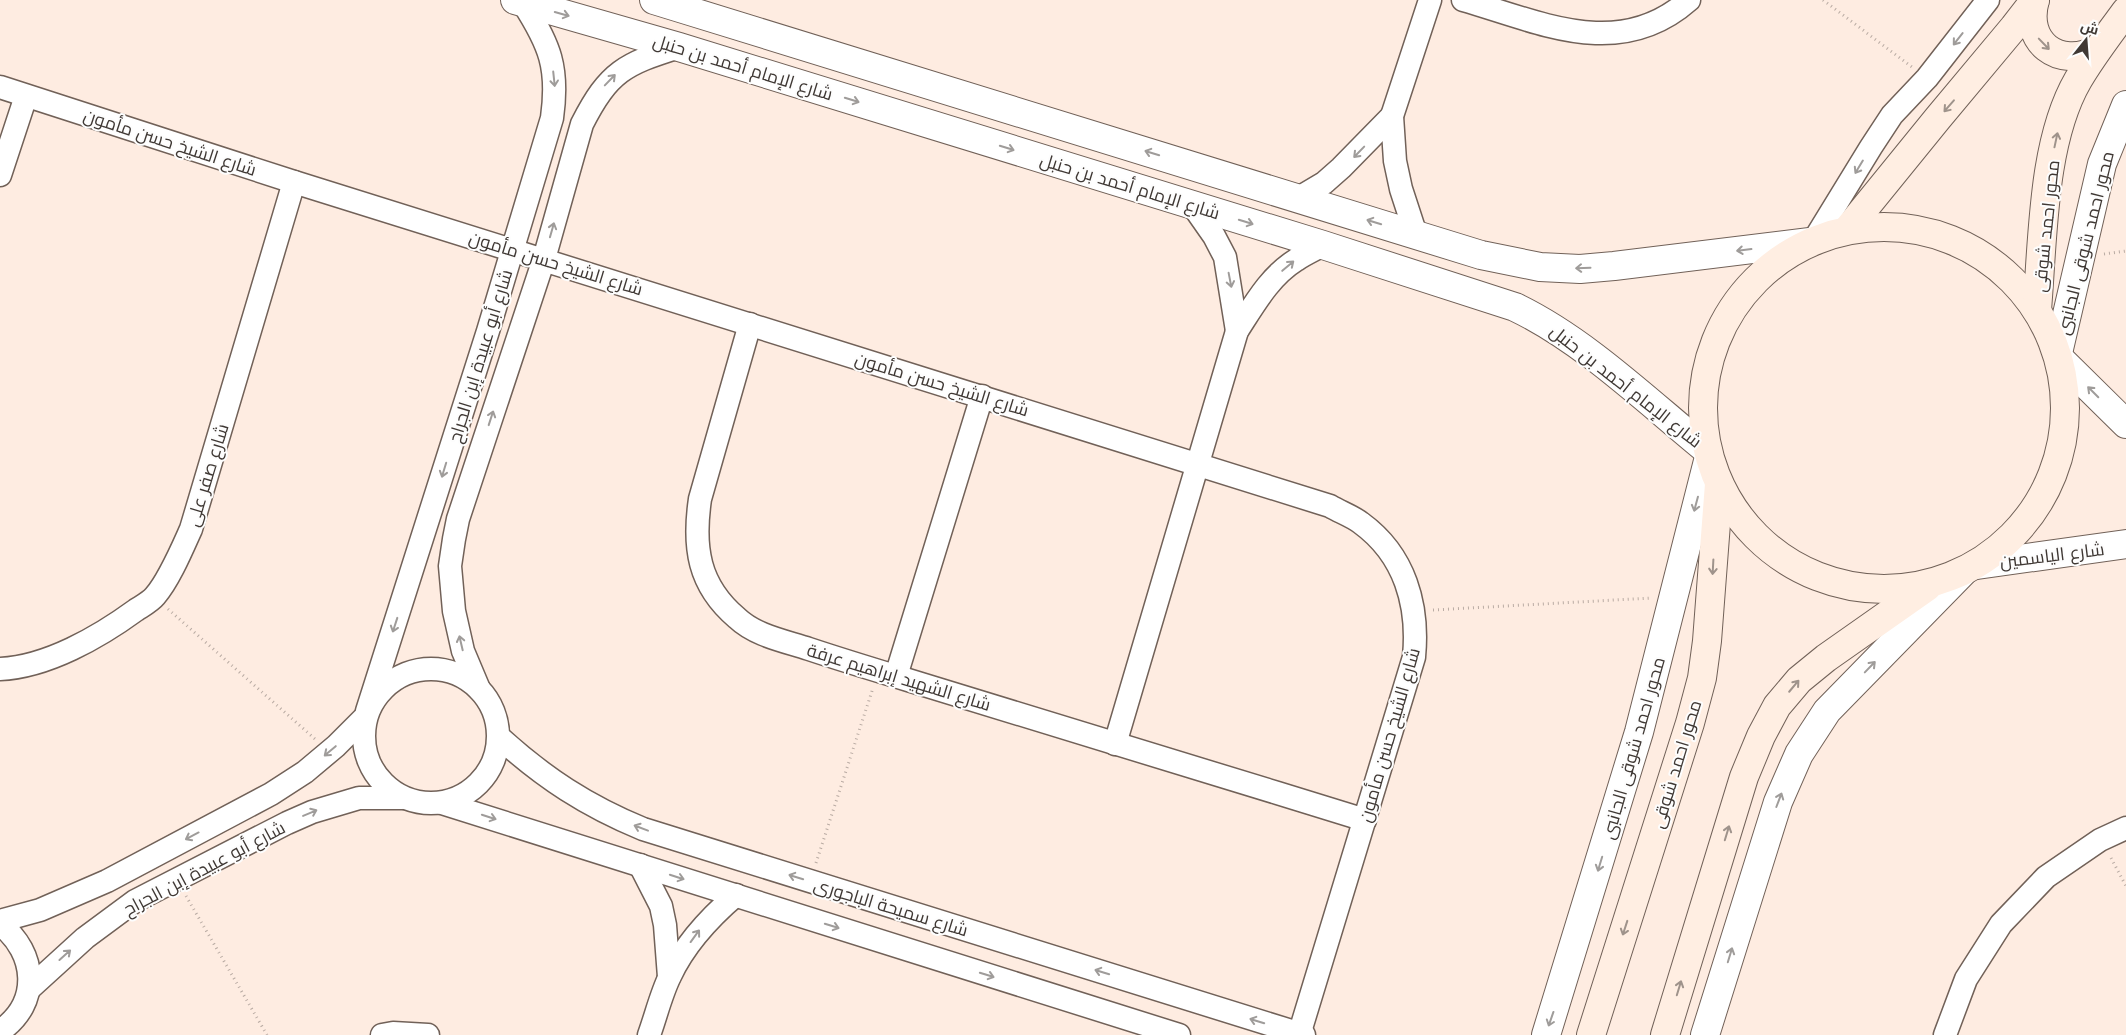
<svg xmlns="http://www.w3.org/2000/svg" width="2126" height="1035" font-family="Inter,Cairo,sans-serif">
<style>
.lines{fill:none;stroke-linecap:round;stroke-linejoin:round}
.minor-casing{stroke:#716158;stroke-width:25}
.tertiary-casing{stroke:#716158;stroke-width:30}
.secondary-casing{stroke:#716158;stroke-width:30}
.path{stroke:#b9aba3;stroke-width:3;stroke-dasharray:1 4;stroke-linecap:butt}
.minor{stroke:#fff;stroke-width:22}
.tertiary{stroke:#fff;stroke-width:28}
.secondary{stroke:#ffeee2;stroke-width:28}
.oneway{stroke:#9f9c9a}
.oneway2{stroke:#9f938b}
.labels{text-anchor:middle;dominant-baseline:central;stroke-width:4;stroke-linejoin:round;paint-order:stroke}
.street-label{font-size:18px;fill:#3f3834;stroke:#fdfdfd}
</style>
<rect width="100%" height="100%" fill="#feece1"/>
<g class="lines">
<g class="minor-casing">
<g id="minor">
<path d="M1463,0C1540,22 1619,62 1689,0"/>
<path d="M0,87L294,182L1330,506C1340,512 1352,516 1361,523C1405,555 1419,605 1414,657L1299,1035"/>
<path d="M0,175L26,96"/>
<path d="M1297,199L1324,183L1341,168L1392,116"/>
<path d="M1193,206L1214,236L1225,257L1237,331"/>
<path d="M1416,235L1401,189L1395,161L1392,116L1430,0"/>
<path d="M1814,240L1871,147L1892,115L1927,78L1988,0"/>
<path d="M750,324L700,499C693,547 698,585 737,618C756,636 785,641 809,649C842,660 875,670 908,680C1061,727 1213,773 1365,820"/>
<circle cx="431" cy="736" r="67"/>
<path d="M0,669C47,667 99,637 136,610C142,606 150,602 155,596C169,580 182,549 191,529L294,182"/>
<path d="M896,676L982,396"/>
<path d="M479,689L463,651L454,611L450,566L454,539L458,519L544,259L582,124C609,71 625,64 679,47"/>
<path d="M367,711L488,331L552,118C559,68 550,45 523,3"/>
<path d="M499,737C544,778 587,806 643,829L1304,1035"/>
<path d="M1115,744L1237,331C1254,305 1269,277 1296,260C1305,254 1314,250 1323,245"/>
<path d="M442,803L1179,1035"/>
<path d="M640,865L661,906L665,925L669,977"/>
<path d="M0,921L40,910L107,881L271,794L305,772L336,746L365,717"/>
<path d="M0,924C37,953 41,1003 0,1031"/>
<path d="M29,989L85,938L135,901L287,823L312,812L359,798H402"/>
<path d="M382,1035L393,1033L428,1035"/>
<path d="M649,1035C656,1016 661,994 670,976C685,944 709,918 736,895"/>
<path d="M1945,1035L1966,979L2001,924L2046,877L2100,840L2126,828"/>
</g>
</g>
<g class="tertiary-casing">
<g id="tertiary">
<path d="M515,0L679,47L1323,245L1515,307C1584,340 1647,401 1707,450"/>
<path d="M654,0L1481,255L1540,267L1580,269L1614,266L1810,242"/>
<path d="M2058,353L2102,164L2126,105"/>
<path d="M2060,359L2126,424"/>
<path d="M1977,565L2126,544"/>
<path d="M1546,1035L1639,732L1709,457"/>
<path d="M1705,1035L1778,802L1799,754L1827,711L1963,572"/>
</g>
</g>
<g class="secondary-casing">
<g id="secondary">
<path d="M2035,0C2023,42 2058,69 2097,50"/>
<circle cx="1884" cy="408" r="181"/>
<path d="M1847,230L1938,118L2014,27L2035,0"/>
<path d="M2037,310C2043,239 2042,142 2078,80C2092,56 2109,34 2126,11"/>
<path d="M1591,1035L1690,723L1702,678L1707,641L1719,484"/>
<path d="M1665,1035L1744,777L1761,736L1777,706L1799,680L1826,658L1927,587"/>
</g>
</g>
<g class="path">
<path d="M1823,0L1912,67"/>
<path d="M2104,254L2126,251"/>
<path d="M168,609L315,739"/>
<path d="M1433,610L1651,598"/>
<path d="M2111,858L2126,886"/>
<path d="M816,863L873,688"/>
<path d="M186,896L267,1035"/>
</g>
<use href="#minor" class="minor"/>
<use href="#tertiary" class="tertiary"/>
<use href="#secondary" class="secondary"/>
</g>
<defs><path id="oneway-shaft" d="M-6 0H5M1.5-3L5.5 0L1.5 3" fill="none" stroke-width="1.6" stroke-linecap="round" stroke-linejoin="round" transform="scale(1.25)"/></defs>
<g class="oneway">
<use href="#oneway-shaft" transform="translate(562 14) rotate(16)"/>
<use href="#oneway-shaft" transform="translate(1958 39) rotate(128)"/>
<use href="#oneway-shaft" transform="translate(554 79) rotate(84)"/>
<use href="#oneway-shaft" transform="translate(610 80) rotate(-46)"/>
<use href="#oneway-shaft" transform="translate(852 100) rotate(17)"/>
<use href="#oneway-shaft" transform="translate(1007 148) rotate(17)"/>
<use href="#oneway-shaft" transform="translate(1359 152) rotate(134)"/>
<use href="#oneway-shaft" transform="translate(1152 153) rotate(-163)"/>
<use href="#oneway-shaft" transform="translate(1859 167) rotate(121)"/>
<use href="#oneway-shaft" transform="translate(1246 222) rotate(17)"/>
<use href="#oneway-shaft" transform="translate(1374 222) rotate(-163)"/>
<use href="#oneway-shaft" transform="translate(552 230) rotate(-74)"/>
<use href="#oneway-shaft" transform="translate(1744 250) rotate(173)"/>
<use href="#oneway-shaft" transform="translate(1288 266) rotate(-40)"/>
<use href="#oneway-shaft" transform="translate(1583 268) rotate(178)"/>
<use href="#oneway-shaft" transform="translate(1230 280) rotate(79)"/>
<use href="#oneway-shaft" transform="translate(2093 392) rotate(-135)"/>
<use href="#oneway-shaft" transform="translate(491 418) rotate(-72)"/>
<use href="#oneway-shaft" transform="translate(444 470) rotate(107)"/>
<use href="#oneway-shaft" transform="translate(1696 504) rotate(105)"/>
<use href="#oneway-shaft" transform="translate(395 625) rotate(108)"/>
<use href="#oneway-shaft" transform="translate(461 643) rotate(-103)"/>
<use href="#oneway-shaft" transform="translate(1870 667) rotate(-46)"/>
<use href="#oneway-shaft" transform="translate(330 751) rotate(140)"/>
<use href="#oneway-shaft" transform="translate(1779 800) rotate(-69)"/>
<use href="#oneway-shaft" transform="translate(310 813) rotate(-23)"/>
<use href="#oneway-shaft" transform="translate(489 817) rotate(18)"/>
<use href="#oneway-shaft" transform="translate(641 828) rotate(-159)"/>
<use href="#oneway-shaft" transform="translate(192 836) rotate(152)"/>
<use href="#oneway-shaft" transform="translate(1600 864) rotate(107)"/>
<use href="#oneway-shaft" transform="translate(677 877) rotate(18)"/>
<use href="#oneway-shaft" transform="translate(796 877) rotate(-163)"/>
<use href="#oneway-shaft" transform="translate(832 926) rotate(17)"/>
<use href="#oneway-shaft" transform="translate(695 936) rotate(-54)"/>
<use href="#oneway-shaft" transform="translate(65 955) rotate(-42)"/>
<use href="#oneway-shaft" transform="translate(1730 955) rotate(-73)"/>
<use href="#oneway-shaft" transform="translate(1102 972) rotate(-163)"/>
<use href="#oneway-shaft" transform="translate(987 975) rotate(17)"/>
<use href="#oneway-shaft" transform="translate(1551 1019) rotate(109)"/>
<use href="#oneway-shaft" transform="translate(1257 1021) rotate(-163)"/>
</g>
<g class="oneway2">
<use href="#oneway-shaft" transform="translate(2044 44) rotate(46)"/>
<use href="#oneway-shaft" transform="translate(1949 106) rotate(131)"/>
<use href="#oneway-shaft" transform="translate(2056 140) rotate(-78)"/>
<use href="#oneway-shaft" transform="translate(1713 567) rotate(93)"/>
<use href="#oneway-shaft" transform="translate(1794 686) rotate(-50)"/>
<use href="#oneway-shaft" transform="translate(1727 833) rotate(-73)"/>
<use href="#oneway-shaft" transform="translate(1625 928) rotate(108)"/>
<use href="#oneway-shaft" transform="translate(1679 988) rotate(-73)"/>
</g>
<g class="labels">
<g class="street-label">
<text transform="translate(743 67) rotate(17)">شارع الإمام أحمد بن حنبل</text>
<text transform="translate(170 142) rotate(18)">شارع الشيخ حسن مأمون</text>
<text transform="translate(1130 186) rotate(17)">شارع الإمام أحمد بن حنبل</text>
<text transform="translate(2046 226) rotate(-84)">محور احمد شوقى</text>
<text transform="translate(2085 243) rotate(-76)">محور احمد شوقى الجانبى</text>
<text transform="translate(556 263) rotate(17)">شارع الشيخ حسن مأمون</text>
<text transform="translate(480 356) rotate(-73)">شارع أبو عبيدة إبن الجراح</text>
<text transform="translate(942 384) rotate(17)">شارع الشيخ حسن مأمون</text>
<text transform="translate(1626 386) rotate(38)">شارع الإمام أحمد بن حنبل</text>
<text transform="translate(207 475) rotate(-73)">شارع صفر على</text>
<text transform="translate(2052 555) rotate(-7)">شارع الياسمين</text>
<text transform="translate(899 677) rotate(17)">شارع الشهيد إبراهيم عرفة</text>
<text transform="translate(1389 735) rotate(-74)">شارع الشيخ حسن مأمون</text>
<text transform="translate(1633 748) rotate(-74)">محور احمد شوقى الجانبى</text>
<text transform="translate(1676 764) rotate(-73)">محور احمد شوقى</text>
<text transform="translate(204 868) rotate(-28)">شارع أبو عبيدة إبن الجراح</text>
<text transform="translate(891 907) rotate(17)">شارع سميحة الباجورى</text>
</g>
</g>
<g transform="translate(2086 40) rotate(17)" stroke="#fdfdfd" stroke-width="4" paint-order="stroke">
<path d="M0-4L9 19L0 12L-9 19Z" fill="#3f3834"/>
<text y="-8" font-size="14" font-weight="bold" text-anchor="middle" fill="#3f3834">ش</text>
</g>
</svg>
